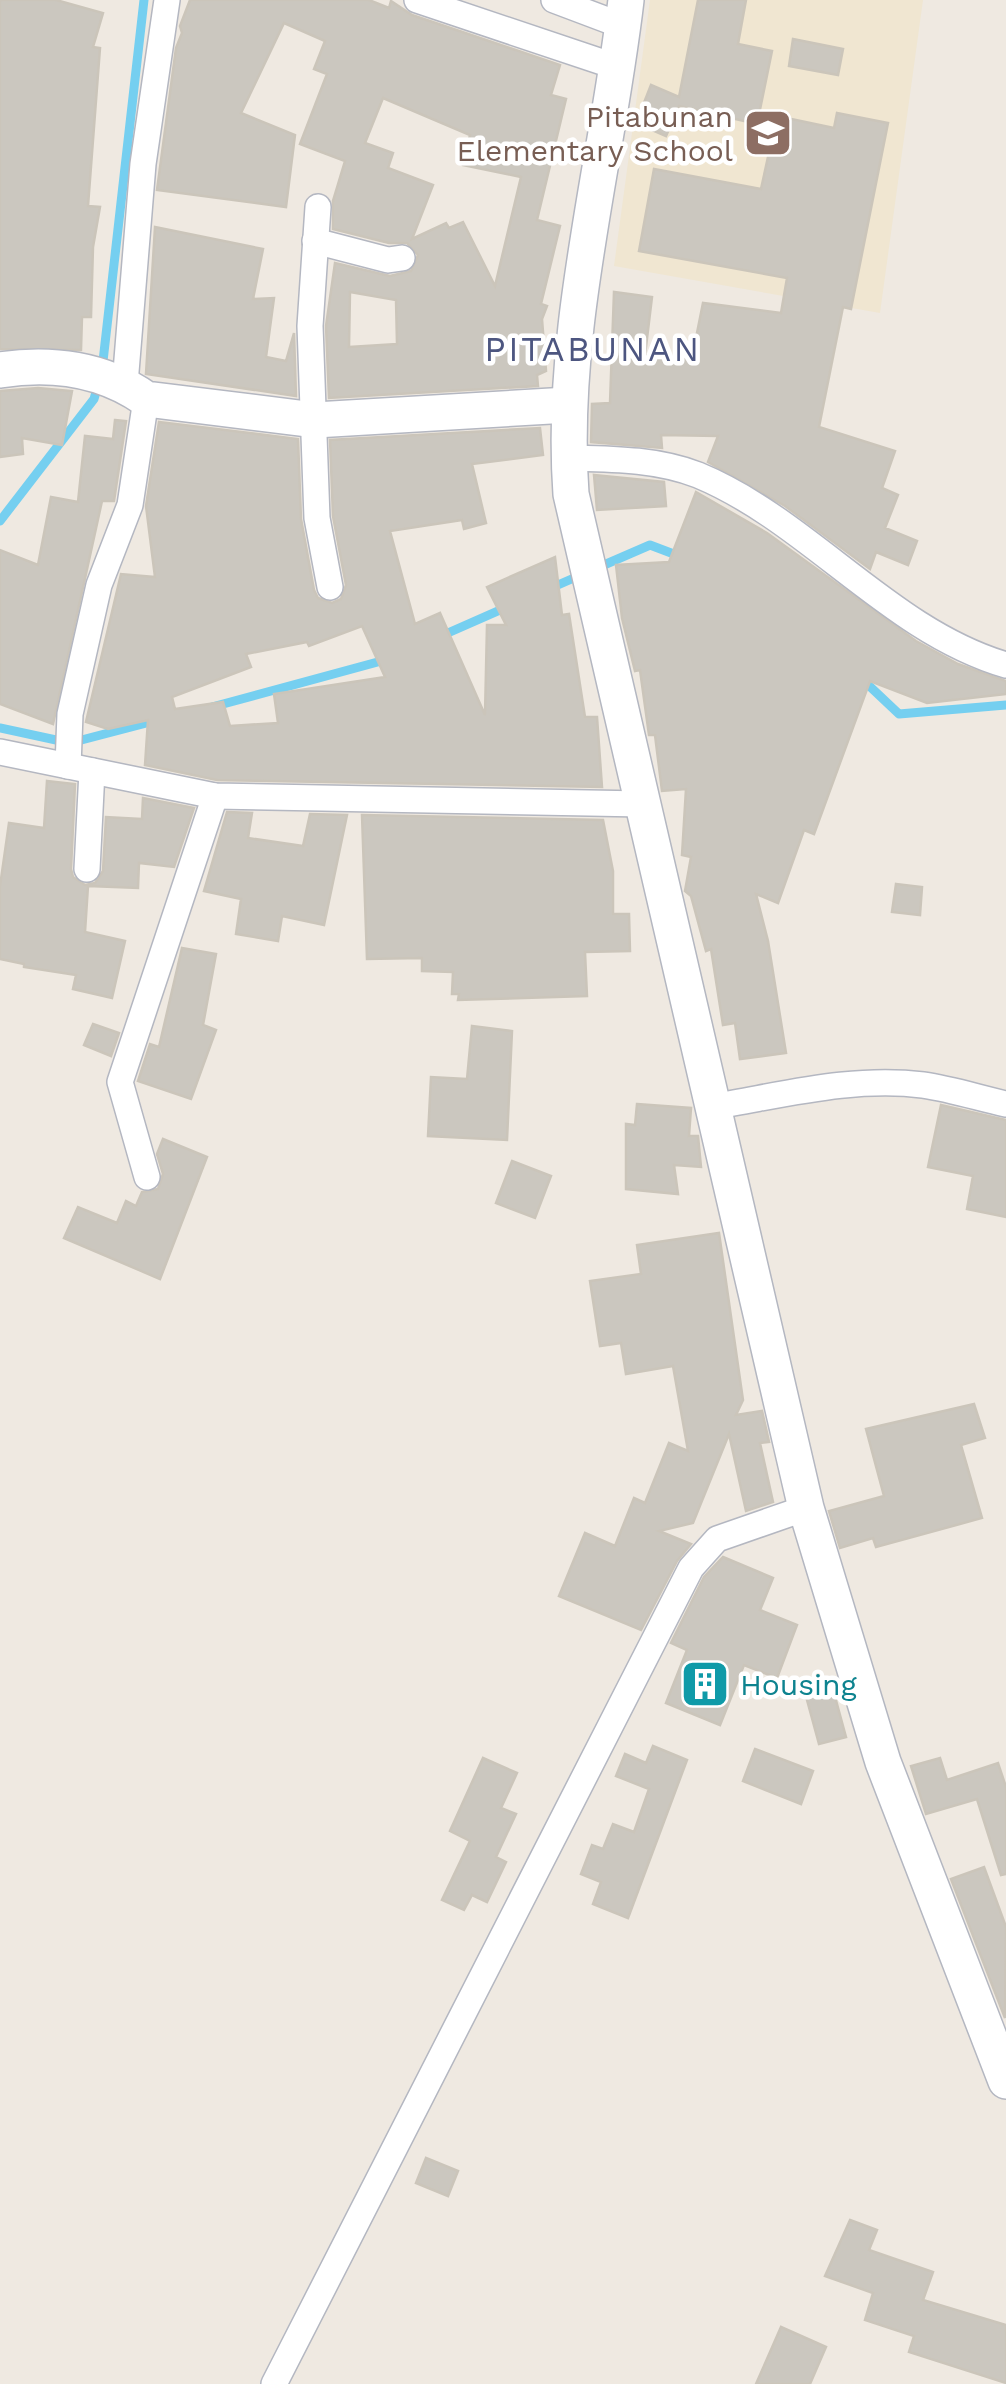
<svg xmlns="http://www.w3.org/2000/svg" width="1006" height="2384" font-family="'Work Sans',sans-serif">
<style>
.education{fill:#f0e6d1}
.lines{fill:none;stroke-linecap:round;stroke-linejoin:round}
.stream{stroke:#75cff0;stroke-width:9}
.building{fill:#cbc7bf;stroke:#cbc5ba;stroke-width:2.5;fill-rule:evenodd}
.street-casing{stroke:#b4b7c1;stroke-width:28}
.secondary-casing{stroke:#b4b7c1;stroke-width:38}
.street{stroke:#fff;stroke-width:25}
.secondary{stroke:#fff;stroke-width:35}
.labels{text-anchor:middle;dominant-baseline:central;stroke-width:9;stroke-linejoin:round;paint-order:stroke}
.education-label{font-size:30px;fill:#785e54;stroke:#fff;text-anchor:end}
.culture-label{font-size:30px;fill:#0d838f;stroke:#fff;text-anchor:start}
.quarter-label{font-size:35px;letter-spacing:2.5px;fill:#4d5680;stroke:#fff}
</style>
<rect width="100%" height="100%" fill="#efe9e1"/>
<path class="education" d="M650,0H923L880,313L614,266Z"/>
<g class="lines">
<g class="stream">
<path d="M102,370L144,0"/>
<path d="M0,521L94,399L98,385"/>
<path d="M597,568L650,545L679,556"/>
<path d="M551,588L583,574"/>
<path d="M441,636L509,606"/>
<path d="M863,680L899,714L1006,705"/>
<path d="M212,707L385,660"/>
<path d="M0,728L70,743L158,720"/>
</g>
</g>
<g class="building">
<path d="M0,0H56L103,13L93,47L100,48L88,206L100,207L93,247L91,317H82L81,350L0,349Z"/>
<path d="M190,0H369L389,8L391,1L412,15L560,65L551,95L566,99L537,220L560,226L541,304L547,306L542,319L546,371L537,375L538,386L329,398L326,326L335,263L390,276L411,271L418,255L407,243H389L333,229V201L345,161L300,144L327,74L314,69L325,41L284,23L241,113L295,135L286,207L157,190L176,48L182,33L180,26ZM383,98L470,135L463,165L521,177L495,286L463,222L449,228L446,223L412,239L433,185L388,168L393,153L365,143ZM350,292L396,300L397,344L349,347Z"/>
<path d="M698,0H746L738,44L772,51L757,124L679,106L666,136L636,123L651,85L679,97Z"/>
<path d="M793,39L843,49L838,75L789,66Z"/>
<path d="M837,113L888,123L851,309L843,307L819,427L895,451L882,488L898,495L885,528L917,541L908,565L876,552L870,569L785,506L708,462L718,436L661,435L662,448L591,442L592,404L610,403L614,292L652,297L645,355L692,358L703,303L781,313L787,278L639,251L654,169L761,189L777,116L834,128Z"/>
<path d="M155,227L263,249L253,299L274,298L266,357L286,361L294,333L296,396L146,374Z"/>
<path d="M38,388L72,391L62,445L22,438L23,454L0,457V391Z"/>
<path d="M115,420L126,421L114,501H102L53,724L0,704V550L38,565L51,497L78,502L85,436L113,439Z"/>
<path d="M159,422L298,439L301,519L314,590L318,598L332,603L341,599L346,585L333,516L330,440L540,428L543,455L472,464L486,523L464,529L462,520L390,531L415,624L440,613L485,715L487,625H506L487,587L555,557L562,615L569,614L585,717H597L602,787L217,780L145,765L148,720L108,729L86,722L121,574L155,577L146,506ZM362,626L385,677L274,694L278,723L230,726L223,702L175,709L172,697L251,667L246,654L307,642L309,646Z"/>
<path d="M594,475L664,482L666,506L597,510Z"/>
<path d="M696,492L767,533L916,641L958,664L1006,681V694L927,703L870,681L814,834L804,830L778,903L756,894L768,941L786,1053L740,1059L735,1023L723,1025L711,949L706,951L691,896L685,891L691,857L682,855L686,789L662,791L655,735H649L640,670L635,671L622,618L616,565L669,562Z"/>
<path d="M47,781L75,784L71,869L73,877L85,885L95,883L103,871L106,817L142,819L143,798L194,808L174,867L139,863L138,888L88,886L85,932L125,941L112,998L73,989L76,975L24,967V964L0,959V886L9,823L44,828Z"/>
<path d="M227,812L252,813L248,838L303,846L310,814L347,815L324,925L282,916L278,941L236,934L241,899L204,891Z"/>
<path d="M362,815L603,820L613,871V914H629L630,951L585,952L587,996L458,1000L459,994H452L453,972L422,971V958L367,959Z"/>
<path d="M896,884L922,887L920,915L892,912Z"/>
<path d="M182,948L216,954L203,1025L216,1030L191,1099L138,1081L150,1044L159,1047Z"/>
<path d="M93,1024L119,1033L111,1056L84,1045Z"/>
<path d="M472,1026L512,1031L507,1140L428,1136L431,1077L467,1079Z"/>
<path d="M637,1104L691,1108L689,1136H698L701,1167L674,1165L678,1194L626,1189V1124L635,1125Z"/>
<path d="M941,1105L1006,1120V1217L967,1209L973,1176L928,1167Z"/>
<path d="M163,1139L207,1157L160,1279L64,1238L78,1207L117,1223L126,1201L136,1206L142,1192L158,1189L163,1174L157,1154Z"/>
<path d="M512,1161L551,1176L535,1218L496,1203Z"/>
<path d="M719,1233L743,1400L736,1415L762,1411L769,1442L760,1443L773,1502L746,1511L729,1434L693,1523L659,1531L691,1544L677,1561L641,1630L559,1596L585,1533L615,1546L634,1498L645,1503L669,1443L688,1451L673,1366L626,1374L621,1343L600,1346L590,1281L641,1274L637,1245Z"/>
<path d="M974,1404L985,1438L961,1445L982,1518L876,1547L873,1538L840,1548L829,1511L884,1496L866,1429Z"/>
<path d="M723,1557L773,1578L760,1610L797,1625L777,1678L744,1665L720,1725L666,1703L687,1650L671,1643L704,1577Z"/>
<path d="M831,1682L846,1737L819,1744L804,1689Z"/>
<path d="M653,1746L687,1760L628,1918L593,1904L601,1882L581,1874L592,1845L603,1849L613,1824L634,1832L649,1789L616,1776L625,1754L646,1763Z"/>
<path d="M755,1749L813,1771L801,1804L743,1781Z"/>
<path d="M483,1758L517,1773L501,1808L516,1814L496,1857L506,1862L487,1902L472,1895L464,1910L442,1900L470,1841L450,1831Z"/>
<path d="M940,1758L947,1780L998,1763L1006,1787V1874L1001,1875L977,1799L926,1814L911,1766Z"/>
<path d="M984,1867L1006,1927L1005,2018L951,1879Z"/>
<path d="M426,2158L458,2171L448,2196L416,2183Z"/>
<path d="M850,2220L877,2230L869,2250L933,2272L923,2300L1006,2325V2383L909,2352L914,2336L865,2320L873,2293L825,2276Z"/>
<path d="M781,2327L826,2347L810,2384H756Z"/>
</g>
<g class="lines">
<g class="street-casing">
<g id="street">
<path d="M417,0L617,67"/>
<path d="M554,0L623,26"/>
<path d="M318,207L310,326L317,518L330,587"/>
<path d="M315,241L388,260L402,258"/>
<path d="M125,384L143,164L167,0"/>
<path d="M569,458C612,459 657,459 698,475C809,521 890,631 1006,665"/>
<path d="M0,752L215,796L643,804"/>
<path d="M68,766L70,714L99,585L130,505L146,399"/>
<path d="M87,869L92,771"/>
<path d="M716,1106C783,1095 854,1076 923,1085C951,1089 979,1098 1006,1104"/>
<path d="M147,1177L120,1082L215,796"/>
<path d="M274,2384L691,1568L717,1539L806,1508"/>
</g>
</g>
<g class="secondary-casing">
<g id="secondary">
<path d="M626,0C607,164 559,329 571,494L806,1508L883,1762L1006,2081"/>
<path d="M0,370C51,362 103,369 146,399L315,420L568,405"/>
</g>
</g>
<use href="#street" class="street"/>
<use href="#secondary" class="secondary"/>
</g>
<defs>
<g id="school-square" transform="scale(2.5)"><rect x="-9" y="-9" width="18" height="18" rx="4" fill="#8d6e63" stroke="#fff"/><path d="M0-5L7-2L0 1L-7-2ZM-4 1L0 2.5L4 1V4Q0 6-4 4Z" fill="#fff"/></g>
<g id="building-square" transform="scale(2.5)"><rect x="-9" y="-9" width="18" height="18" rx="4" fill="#0f9aa8" stroke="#fff"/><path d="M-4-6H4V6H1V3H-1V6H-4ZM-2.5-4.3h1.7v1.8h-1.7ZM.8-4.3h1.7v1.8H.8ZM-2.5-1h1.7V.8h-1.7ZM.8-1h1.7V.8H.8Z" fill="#fff"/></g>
</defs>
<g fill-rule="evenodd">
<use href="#school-square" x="768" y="133"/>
<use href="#building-square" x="705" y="1684"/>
</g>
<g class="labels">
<g class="education-label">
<text x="733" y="116">Pitabunan<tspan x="733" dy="34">Elementary School</tspan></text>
</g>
<g class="culture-label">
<text x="740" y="1684">Housing</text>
</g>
<g class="quarter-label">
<text x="593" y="349">PITABUNAN</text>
</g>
</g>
</svg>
